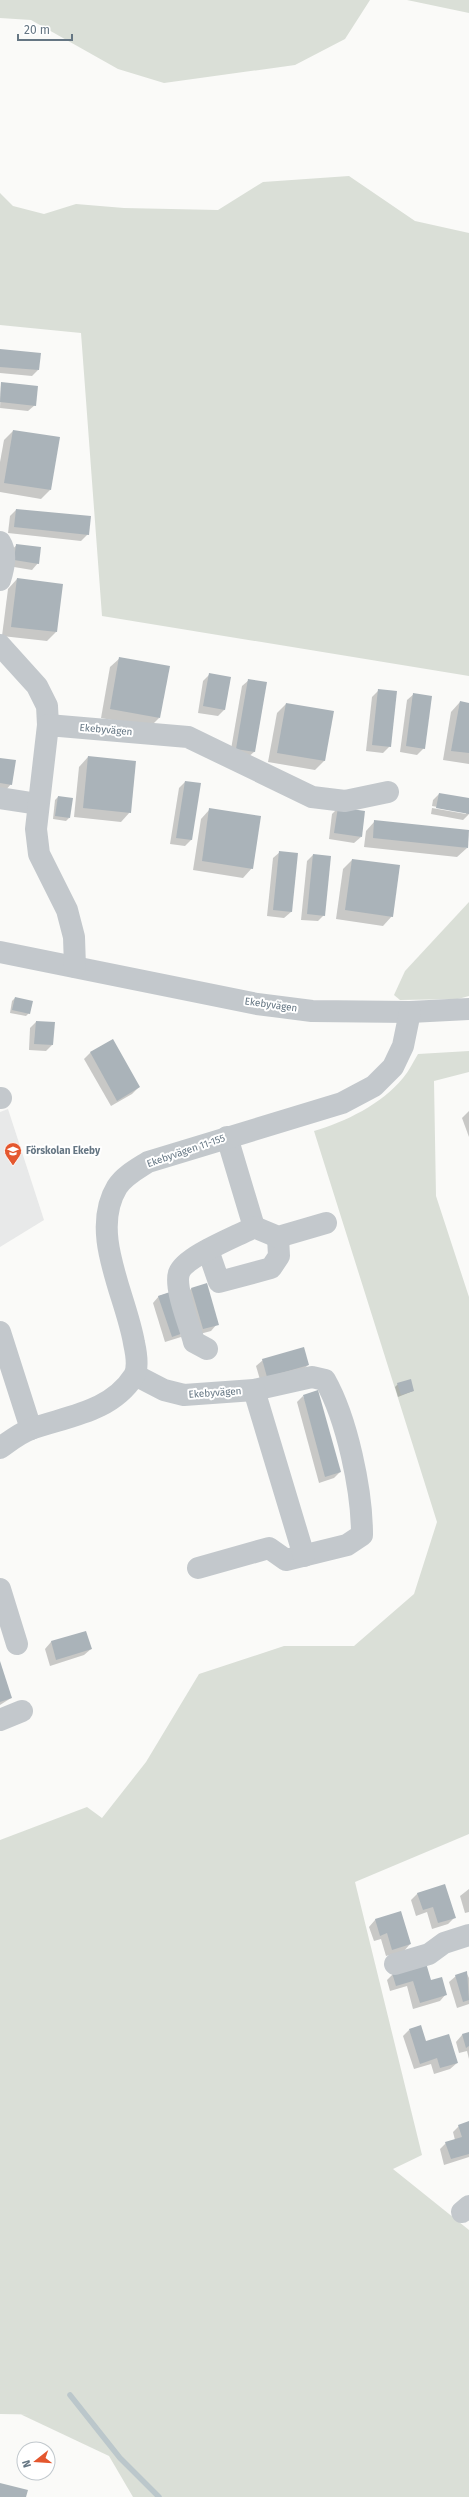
<svg xmlns="http://www.w3.org/2000/svg" width="469" height="2497" font-family="'Fira Sans',sans-serif">
<style>
.built{fill:#e8e9e9}
.green{fill:#dadfd7}
.shadow{fill:#0003}
.lines{fill:none;stroke-linecap:round;stroke-linejoin:round}
.stream{stroke:#bbc7cb;stroke-width:5.5}
.building{fill:#aab3b9}
.minor{stroke:#c3c8cc;stroke-width:22}
.labels{text-anchor:middle;dominant-baseline:central;stroke-width:4;stroke-linejoin:round;paint-order:stroke}
.street-label{font-size:10px;fill:#657683;stroke:#fff}
.poi-label{font-size:10px;font-weight:bold;fill:#657683;stroke:#fff;text-anchor:start}
</style>
<rect width="100%" height="100%" fill="#fafaf8"/>
<path class="built" d="M8,1109L44,1220L0,1247V1112Z"/>
<g class="green">
<path d="M0,0H370L345,39L295,65L164,83L118,69L31,20L0,18Z"/>
<path d="M407,0H469V13Z"/>
<path d="M349,176L415,221L469,233V676L102,616L81,333L0,325V193L13,206L44,214L76,204L124,208L218,210L263,182Z"/>
<path d="M469,902V996L458,999L400,1000L394,995L405,971Z"/>
<path d="M469,1051V1072L434,1081L436,1196L469,1297V1834L355,1882L422,2155L393,2169L469,2230V2497H133L109,2456L20,2414L62,2415L0,2414V1840L87,1807L102,1818L146,1762L199,1674L284,1646H354L414,1594L437,1522L314,1131C345,1122 382,1104 403,1078C409,1071 413,1062 418,1054Z"/>
</g>
<g class="shadow">
<path d="M0,350L38,370L32,376L0,373Z"/>
<path d="M1,383L35,405L28,411L0,408Z"/>
<path d="M13,431L50,490L41,499L0,492V462L4,440Z"/>
<path d="M16,510L88,534L81,541L8,533L10,516Z"/>
<path d="M17,545L38,563L32,570L8,566L10,551Z"/>
<path d="M17,579L56,632L47,641L2,636L8,589Z"/>
<path d="M120,658L159,718L150,727L101,718L110,667Z"/>
<path d="M210,674L230,678L224,710L218,716L198,713L203,681Z"/>
<path d="M249,680L254,752L247,758L230,755L242,686Z"/>
<path d="M379,690L390,746L383,753L366,751L372,697Z"/>
<path d="M414,694L424,748L417,755L400,752L407,700Z"/>
<path d="M460,702L469,704V764L443,760L451,712Z"/>
<path d="M286,704L333,712L324,761L315,770L268,762L277,713Z"/>
<path d="M88,757L130,812L121,822L74,817L79,767Z"/>
<path d="M0,759L11,784L5,791L0,790Z"/>
<path d="M185,782L191,840L185,846L170,844L179,788Z"/>
<path d="M439,794L469,799V814L463,820L431,814L432,808L466,814V812L432,806L433,800Z"/>
<path d="M58,797L69,818L66,821L53,819L55,800Z"/>
<path d="M338,808L361,837L354,843L329,839L332,814Z"/>
<path d="M210,809L252,868L243,878L193,870L201,819Z"/>
<path d="M375,821L467,848L457,857L364,847L366,831Z"/>
<path d="M280,852L291,912L284,918L267,916L273,858Z"/>
<path d="M313,855L324,915L318,921L301,920L307,861Z"/>
<path d="M352,860L392,916L383,926L336,919L343,869Z"/>
<path d="M15,998L29,1013L26,1016L10,1013L12,1001Z"/>
<path d="M36,1022L52,1045L46,1051L29,1050L30,1028Z"/>
<path d="M112,1040L139,1087L132,1094L111,1106L84,1059L90,1053Z"/>
<path d="M469,1111V1137L462,1118Z"/>
<path d="M206,1285L217,1324L211,1331L196,1335L185,1295L191,1289Z"/>
<path d="M175,1291L181,1337L165,1342L153,1303L159,1296Z"/>
<path d="M263,1360L308,1365L302,1371L261,1383L256,1366Z"/>
<path d="M398,1384L413,1391L398,1397L395,1387Z"/>
<path d="M303,1396L340,1472L334,1478L319,1483L297,1402Z"/>
<path d="M85,1632L91,1649L84,1655L50,1666L45,1649L51,1642Z"/>
<path d="M0,1663L11,1698L0,1705Z"/>
<path d="M469,1889V1912L465,1913L460,1896Z"/>
<path d="M418,1893L454,1918L448,1924L432,1929L427,1912L416,1916L411,1900Z"/>
<path d="M400,1912L410,1944L404,1951L386,1956L381,1939L374,1941L369,1927L375,1920Z"/>
<path d="M466,1972L469,1978V2004L457,2008L449,1982L456,1976Z"/>
<path d="M393,1974L430,1981L446,1994L440,2001L413,2009L407,1986L390,1991L387,1980Z"/>
<path d="M409,2030L426,2042L457,2063L450,2069L434,2074L431,2064L414,2069L403,2036Z"/>
<path d="M469,2033V2059L467,2051L459,2053L456,2042L462,2035Z"/>
<path d="M469,2122V2157L444,2165L440,2149L446,2143L455,2140L453,2132L459,2126Z"/>
</g>
<g class="lines">
<path class="stream" d="M70,2395L120,2458L159,2497"/>
</g>
<g class="building">
<path d="M0,349L41,353L39,370L0,367Z"/>
<path d="M1,382L38,386L36,406L0,402Z"/>
<path d="M13,430L60,437L51,490L4,483Z"/>
<path d="M16,509L91,516L89,535L14,527Z"/>
<path d="M16,544L41,547L39,564L14,560Z"/>
<path d="M17,578L63,584L57,632L11,627Z"/>
<path d="M119,657L170,666L160,718L110,709Z"/>
<path d="M209,673L231,677L225,710L203,706Z"/>
<path d="M248,679L267,682L255,752L236,749Z"/>
<path d="M378,689L397,691L391,747L372,745Z"/>
<path d="M413,693L432,696L425,749L406,746Z"/>
<path d="M460,701L469,703V753L451,751Z"/>
<path d="M286,703L334,711L325,761L277,753Z"/>
<path d="M88,756L136,761L131,813L83,808Z"/>
<path d="M0,758L16,760L12,785L0,783Z"/>
<path d="M185,781L201,783L192,840L176,838Z"/>
<path d="M439,793L469,798V814L436,808Z"/>
<path d="M58,796L73,798L70,818L55,816Z"/>
<path d="M338,807L365,811L362,837L334,833Z"/>
<path d="M209,808L261,816L253,869L202,861Z"/>
<path d="M374,820L469,830L468,848L373,838Z"/>
<path d="M279,851L298,853L292,912L273,910Z"/>
<path d="M313,854L331,856L325,916L307,914Z"/>
<path d="M352,859L400,865L393,917L345,910Z"/>
<path d="M15,997L33,1001L30,1014L12,1010Z"/>
<path d="M36,1021L55,1022L53,1045L34,1044Z"/>
<path d="M113,1039L140,1087L117,1101L90,1052Z"/>
<path d="M207,1283L219,1325L203,1329L191,1288Z"/>
<path d="M176,1290L189,1331L172,1337L158,1296Z"/>
<path d="M304,1347L309,1365L267,1377L262,1359Z"/>
<path d="M411,1379L414,1391L401,1395L397,1383Z"/>
<path d="M318,1390L341,1472L325,1477L303,1395Z"/>
<path d="M86,1631L92,1649L56,1660L51,1641Z"/>
<path d="M0,1661L12,1698L0,1702Z"/>
<path d="M445,1884L456,1918L438,1923L433,1907L423,1910L417,1893Z"/>
<path d="M401,1911L411,1944L392,1950L387,1933L380,1936L375,1919Z"/>
<path d="M426,1963L431,1980L442,1977L447,1995L420,2003L413,1981L396,1986L392,1973Z"/>
<path d="M467,1971L469,2000L463,2002L455,1975Z"/>
<path d="M421,2025L426,2041L449,2034L458,2063L440,2068L437,2058L420,2064L409,2029Z"/>
<path d="M469,2032V2046L466,2048L462,2034Z"/>
<path d="M469,2121V2154L451,2159L445,2142L462,2137L458,2125Z"/>
<path d="M0,2483L28,2490L26,2497H0Z"/>
</g>
<g class="lines">
<g class="minor">
<path d="M0,542C7,553 4,567 0,580"/>
<path d="M0,645L37,686L47,706L48,725"/>
<path d="M0,798L38,804"/>
<path d="M0,952L257,1004L312,1011L410,1012L469,1009"/>
<path d="M75,967L74,937L67,910L39,854L36,829L48,725L188,737L312,797L345,801L388,792"/>
<path d="M0,1098H1"/>
<path d="M227,1137L254,1227"/>
<path d="M208,1250L219,1282L271,1268L279,1256L278,1237"/>
<path d="M0,1332L31,1429"/>
<path d="M207,1349L194,1342C190,1326 174,1288 179,1273C185,1256 238,1236 254,1227L278,1237L326,1223"/>
<path d="M135,1375L164,1390L184,1395L254,1390L312,1377L325,1380C347,1419 362,1490 362,1535L347,1545L286,1560L269,1548L198,1568"/>
<path d="M254,1390L304,1556"/>
<path d="M0,1448C10,1441 20,1433 31,1429C68,1416 111,1412 134,1376C139,1367 136,1352 134,1343C126,1295 89,1233 117,1187C124,1176 137,1169 148,1162L342,1103L374,1086L393,1067L403,1046L410,1012"/>
<path d="M0,1589L17,1644"/>
<path d="M0,1720L22,1711"/>
<path d="M395,1964L429,1954L444,1943L469,1935"/>
<path d="M462,2212L469,2206"/>
</g>
</g>
<defs>
<g id="school-pin" transform="scale(0.9)"><path d="M0 17L-7.5 6A9.5 9.5 0 1 1 7.5 6Z" fill="#e4572e" stroke="#fff"/><path d="M0-5L7-2L0 1L-7-2ZM-4 1L0 2.5L4 1V4Q0 6-4 4Z" fill="#fff"/></g>
</defs>
<g fill-rule="evenodd">
<use href="#school-pin" x="13" y="1151"/>
</g>
<g class="labels">
<g class="street-label">
<text transform="translate(106 730) rotate(5)">Ekebyvägen</text>
<text transform="translate(271 1005) rotate(8)">Ekebyvägen</text>
<text transform="translate(186 1151) rotate(-19)">Ekebyvägen 11-155</text>
<text transform="translate(215 1393) rotate(-4)">Ekebyvägen</text>
</g>
<g class="poi-label">
<text x="26" y="1151">Förskolan Ekeby</text>
</g>
</g>
<g transform="translate(36 2461) rotate(253)"><circle r="19" fill="#ffffff" stroke="#c1c8cd"/>
<path d="M0-3L7 15L0 10L-7 15Z" fill="#e4572e"/>
<text y="-6" font-size="11" font-weight="bold" text-anchor="middle" fill="#657683">N</text>
</g>
<path d="M18 34v6h54v-6" fill="none" stroke="#657683" stroke-width="2"/>
<text x="24" y="34" font-size="12" fill="#657683" stroke="#ffffff" stroke-width="3" paint-order="stroke">20 m</text>
</svg>
